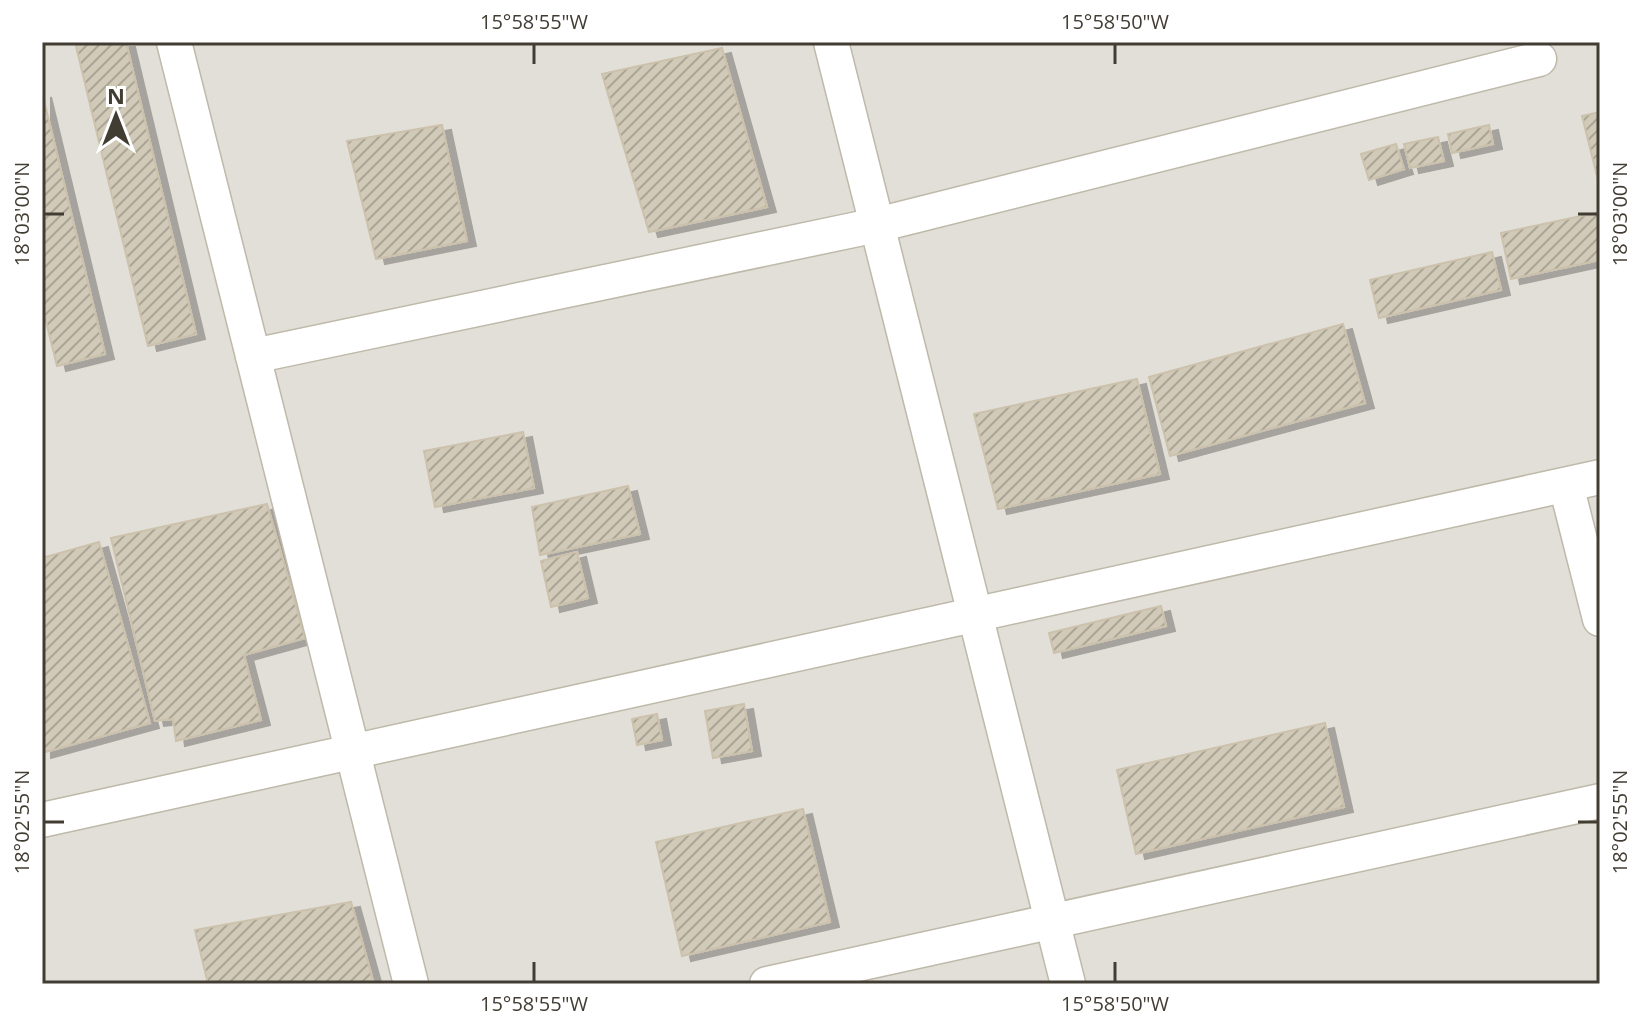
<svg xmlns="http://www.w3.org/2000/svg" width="1642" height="1026" font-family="'Open Sans',sans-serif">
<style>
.industrial{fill:#e2ded8}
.building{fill:url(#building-hatch);stroke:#ccc2ac;stroke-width:2;filter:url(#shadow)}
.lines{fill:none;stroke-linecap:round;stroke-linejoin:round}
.minor-casing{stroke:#beb9a9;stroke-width:37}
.minor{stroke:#fff;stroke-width:34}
.ticks{fill:none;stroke:#423d33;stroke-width:3}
.neatline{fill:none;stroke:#423d33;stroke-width:3}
.ticks-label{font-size:20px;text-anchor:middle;fill:#423d33}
</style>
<defs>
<pattern id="building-hatch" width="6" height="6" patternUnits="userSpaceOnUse" patternTransform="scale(2)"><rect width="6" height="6" fill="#d1cab8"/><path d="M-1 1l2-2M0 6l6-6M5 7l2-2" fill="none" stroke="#aba596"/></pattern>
<filter id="shadow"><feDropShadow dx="9" dy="5" stdDeviation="0" flood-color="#0004"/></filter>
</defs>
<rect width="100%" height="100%" fill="#f0ede2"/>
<rect class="industrial" x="42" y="42" width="1558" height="942"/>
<g class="building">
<path d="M75,42H126L196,334L148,346Z"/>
<path d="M722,48L767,207L649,232L602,74Z"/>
<path d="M42,92L105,354L57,366L42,305Z"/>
<path d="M1600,112V188L1582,116Z"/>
<path d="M442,125L467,241L376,259L347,141Z"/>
<path d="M1489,125L1493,144L1452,153L1448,134Z"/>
<path d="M1438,137L1444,161L1410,168L1404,144Z"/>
<path d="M1396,144L1404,169L1369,180L1361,154Z"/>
<path d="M1600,212V260L1511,279L1501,233Z"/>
<path d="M1492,252L1501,290L1379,318L1370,280Z"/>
<path d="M1343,324L1365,403L1170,456L1149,377Z"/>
<path d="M1137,379L1160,474L998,509L974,414Z"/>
<path d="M523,432L534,488L435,507L424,451Z"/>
<path d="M628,486L640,534L540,555L532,507Z"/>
<path d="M267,504L305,638L244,655L261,720L176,741L173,719L155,721L111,538Z"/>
<path d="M99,542L150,723L42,753V558Z"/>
<path d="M577,552L588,598L551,607L541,561Z"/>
<path d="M1161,606L1166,626L1054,653L1049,633Z"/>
<path d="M744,704L752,751L713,758L705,711Z"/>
<path d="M657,714L662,740L637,745L632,719Z"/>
<path d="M1325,723L1344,807L1136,854L1117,770Z"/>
<path d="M803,809L830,922L682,956L656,842Z"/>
<path d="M351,902L374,984H208L195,930Z"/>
</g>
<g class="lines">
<g class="minor-casing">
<g id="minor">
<path d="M174,42L411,984"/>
<path d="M831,42L1068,984"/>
<path d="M253,356L877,225L1539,59"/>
<path d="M1566,485L1600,619"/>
<path d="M42,820L1600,477"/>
<path d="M767,984L1600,801"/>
</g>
</g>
<use href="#minor" class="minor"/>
</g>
<path class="ticks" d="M534,44V64M1115,44V64M44,214H64M1578,214H1598M44,822H64M1578,822H1598M534,962V982M1115,962V982"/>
<rect width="1642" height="1026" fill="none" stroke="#ffffff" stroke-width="88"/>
<g transform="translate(116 116)" stroke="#ffffff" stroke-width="6" paint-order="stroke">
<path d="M0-6L14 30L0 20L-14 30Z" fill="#423d33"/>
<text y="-12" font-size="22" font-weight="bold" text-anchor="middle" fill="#423d33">N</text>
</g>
<rect x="44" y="44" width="1554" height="938" class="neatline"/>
<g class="ticks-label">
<text x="534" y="29">15°58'55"W</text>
<text x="1115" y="29">15°58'50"W</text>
<text transform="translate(22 214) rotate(-90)" y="7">18°03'00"N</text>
<text transform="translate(1620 214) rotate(-90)" y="7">18°03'00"N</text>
<text transform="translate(22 822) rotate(-90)" y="7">18°02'55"N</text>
<text transform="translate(1620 822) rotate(-90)" y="7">18°02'55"N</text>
<text x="534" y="1011">15°58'55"W</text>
<text x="1115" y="1011">15°58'50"W</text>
</g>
</svg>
